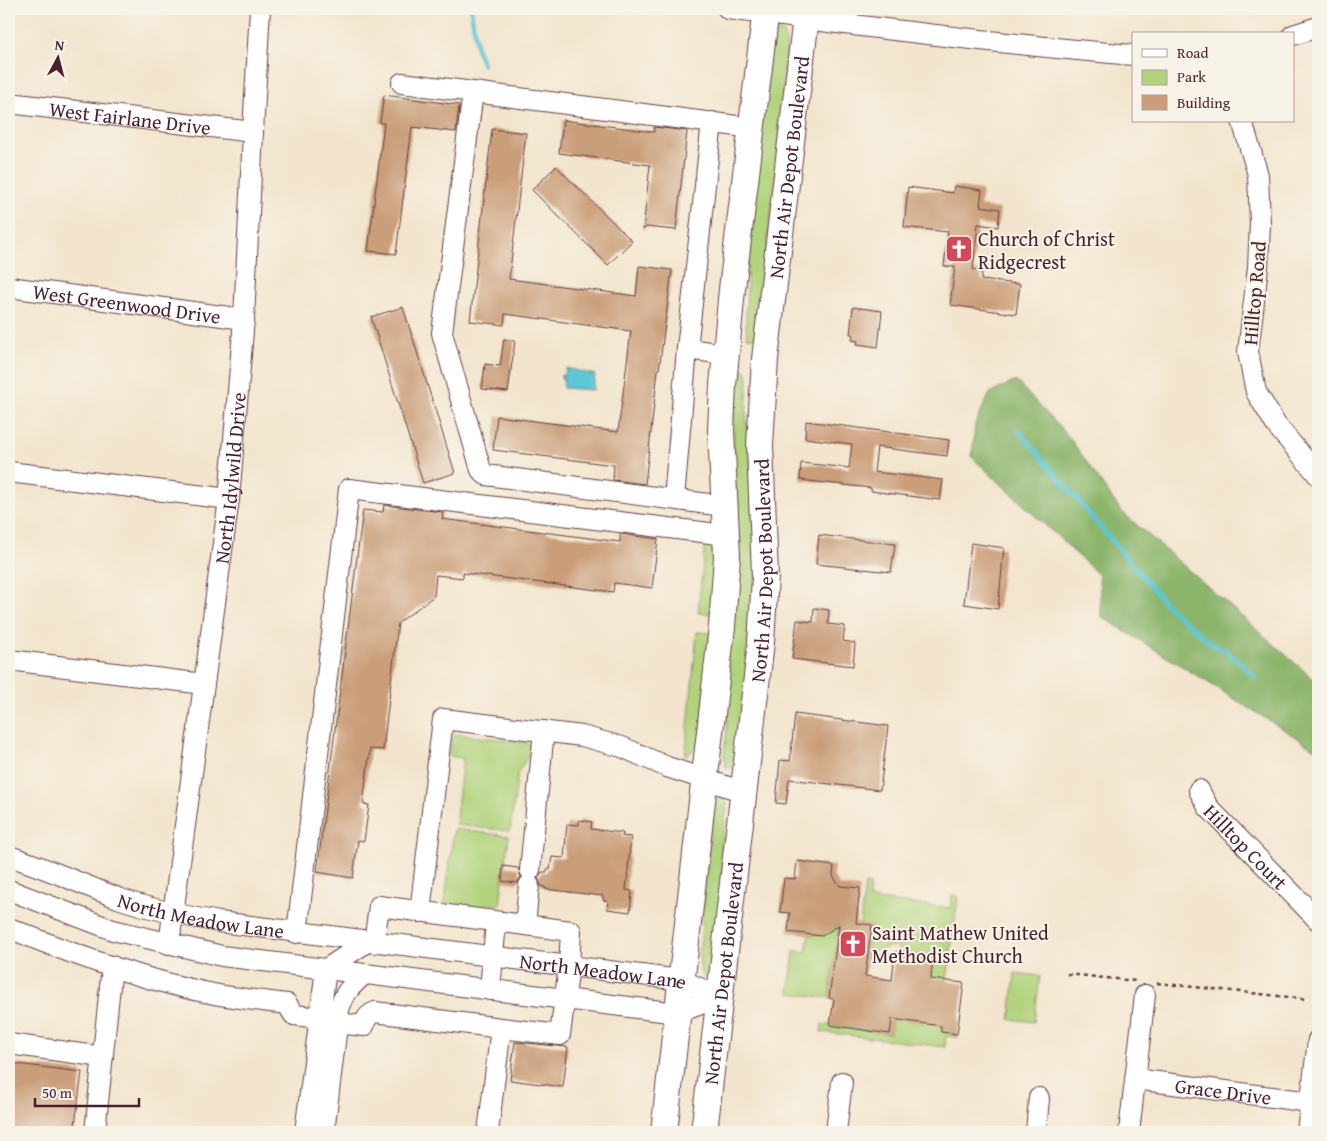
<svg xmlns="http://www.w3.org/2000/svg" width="1327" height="1141" font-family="'Gentium Book Plus',serif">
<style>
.green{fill:#b1d37c;stroke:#7e7954}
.forest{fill:#8cb56c;stroke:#6b6a4c}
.water{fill:#5cc7d6;stroke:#537380}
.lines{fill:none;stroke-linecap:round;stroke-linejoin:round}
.stream{stroke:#5cc7d6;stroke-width:4.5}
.building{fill:#ca9e79}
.minor-casing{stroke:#633d43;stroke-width:22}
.major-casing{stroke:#633d43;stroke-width:28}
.path{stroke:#633d43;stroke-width:2.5;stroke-dasharray:4 4;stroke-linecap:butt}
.minor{stroke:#fff;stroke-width:20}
.major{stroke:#fff;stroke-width:26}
.labels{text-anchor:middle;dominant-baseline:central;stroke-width:4;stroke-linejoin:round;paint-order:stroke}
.street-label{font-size:20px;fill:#4a1f2b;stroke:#f7f3e8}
.poi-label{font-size:20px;fill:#4a1f2b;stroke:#f7f3e8;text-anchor:start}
</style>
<rect width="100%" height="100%" fill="#f7f3e8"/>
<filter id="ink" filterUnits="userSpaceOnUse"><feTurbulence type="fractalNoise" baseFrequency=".02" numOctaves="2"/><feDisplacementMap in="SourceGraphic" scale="10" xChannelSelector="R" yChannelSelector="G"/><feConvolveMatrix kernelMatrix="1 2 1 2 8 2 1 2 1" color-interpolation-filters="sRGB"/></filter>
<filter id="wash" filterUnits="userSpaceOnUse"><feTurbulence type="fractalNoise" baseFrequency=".0096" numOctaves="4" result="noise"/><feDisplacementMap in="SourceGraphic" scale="20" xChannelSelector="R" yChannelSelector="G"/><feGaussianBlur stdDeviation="1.12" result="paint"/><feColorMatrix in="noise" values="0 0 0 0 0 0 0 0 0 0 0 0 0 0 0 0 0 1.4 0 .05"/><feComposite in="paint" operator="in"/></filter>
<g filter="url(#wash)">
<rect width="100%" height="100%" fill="#f3e5cd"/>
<g class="green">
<path d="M776,32H783L787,46L783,83L784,106L756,336L751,338L747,337C744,312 749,287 747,260L769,46Z"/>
<path d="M739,367L743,368L747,372L748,381L746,415L758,552L740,756L733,767L729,768L725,766L724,753L727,729V657L733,544L734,371Z"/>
<path d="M705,542L719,543L712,614L698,613Z"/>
<path d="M697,632L710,633L701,743L685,757Z"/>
<path d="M455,734L524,742L529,744L530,748L529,755L518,772L510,831L455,825L463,758L449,756L451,740Z"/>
<path d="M717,794L722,795L727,803L721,856L723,881L712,972L707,977H704L701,974L699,956L713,800Z"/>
<path d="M454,829L509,836L505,867H503L502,880L503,881L500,905L485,904L484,910L444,906Z"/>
<path d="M865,884L870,885L869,899L950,908L952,895L958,896L947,981L929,999L933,957L897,952L898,945L868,952L860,924Z"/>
<path d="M839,925L829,998L789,993L794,951L806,952L809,935L822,936Z"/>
<path d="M1015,973L1040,976L1034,1022L1010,1019Z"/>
<path d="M944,1008L941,1031L957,1034L958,1037L946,1036L945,1047L821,1032L822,1024L890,1034L892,1019Z"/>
</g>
<path class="forest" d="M1016,381L1069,437L1121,511L1318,683V751L1101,616L1099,575L972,457L975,424L990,393Z"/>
<path class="water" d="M566,368L595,375L593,390L563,388L564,380L561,379V375H565Z"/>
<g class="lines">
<g class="stream">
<path d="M471,9L477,50L483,65"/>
<path d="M1018,430L1168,607L1213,645L1227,651L1230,655L1237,659L1256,678"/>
</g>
</g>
<g id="blocks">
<g class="building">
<path d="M384,95L459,105L456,132L412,127L396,254L368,251L384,123H380Z"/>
<path d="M563,120L654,132V127L687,131L676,230L646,227L643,230L650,165L559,153Z"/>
<path d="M492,129L526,133L509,279L636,296L639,266L672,270L659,370H658L645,484L613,480L614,465L493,450L497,416L618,432L631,331L505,314L504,325L470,321Z"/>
<path d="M556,166L632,241L608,265L532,190Z"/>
<path d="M954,186L982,190L980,206L1000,209L998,227L978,224L973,270L982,272L981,280L1020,284L1016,314L950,305L955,267L944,266L948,232L904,227L908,187L953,193Z"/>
<path d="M403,307L455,473L423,483L371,317Z"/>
<path d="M853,307L882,311L878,347L857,344L858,341L852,340L853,334H850Z"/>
<path d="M504,339L515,341L508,392L482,389L485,364L500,366Z"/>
<path d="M806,421L949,440L947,456L877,447L874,472L943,480L940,500L871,491V488L800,480L801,463L849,468L852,444L805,438Z"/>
<path d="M384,505L443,512L442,519L620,542V534L658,539L652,588L614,583L613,592L463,573V578L436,575L434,596L398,623L383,750L370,749L363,804L369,805L364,841L358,840L353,878L317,872L363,510L383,512Z"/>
<path d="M819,535L895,544L891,572L816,564Z"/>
<path d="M971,543L1004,548L998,609L964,604Z"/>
<path d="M814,608L829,610L828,624L845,626L843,641L855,643L853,666L792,659L797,620L813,622Z"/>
<path d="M795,714L888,726L880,790L789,779L786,804L776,803L780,760L790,761Z"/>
<path d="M579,820L592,822L591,829L623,833L622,836L631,837L626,890L632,891L630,912L607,909L608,901L603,900V896L545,889V887L541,886L538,878L542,872H547V869H550L552,857L564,858L567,824L579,825Z"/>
<path d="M797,861L834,866L833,876L840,886L860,888L856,923L872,925L865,976L892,980L895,952L933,957L931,979L964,983L957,1034L941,1032V1026L892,1019L890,1034L830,1025L834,999L829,998L839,925L822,936L788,932L790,913L780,912L784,878L795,879Z"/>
<path d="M503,866L518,868L521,877L517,883L502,881Z"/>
<path d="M515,1042L568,1047L563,1087L510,1080Z"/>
<path d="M9,1063L82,1072L74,1132H9Z"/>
</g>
</g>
</g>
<g filter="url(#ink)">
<use href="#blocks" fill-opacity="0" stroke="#633d43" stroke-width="1"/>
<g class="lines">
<g class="minor-casing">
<g id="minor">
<path d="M728,9C863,27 998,44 1133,55"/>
<path d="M1293,35L1318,27"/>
<path d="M402,83L473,92"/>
<path id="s1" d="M9,103L253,132"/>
<path d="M1242,121L1258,175L1260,223L1258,267L1248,352L1256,392L1276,425L1318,475"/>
<path id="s2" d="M9,287L244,319"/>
<path d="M687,349L725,354"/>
<path d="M9,472L229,499"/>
<path d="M674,499L687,349L712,122"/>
<path d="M724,506L486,475L481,470L442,333L473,92L753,128"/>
<path d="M9,660L204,684"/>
<path id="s3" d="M1199,790L1208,807L1318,920"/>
<path id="s4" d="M9,856C47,868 83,885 121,899C153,910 186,916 219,922L681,980L720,997"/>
<path d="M530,870L544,731"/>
<path d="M9,890L113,930L222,956L677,1013L720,997"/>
<path d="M420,912L443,719L582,736L622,747L667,767L744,792"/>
<path d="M525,925L529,885"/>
<path d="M9,928C76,956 148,982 219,995C242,999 265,1001 287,1004L294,1015L320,1018"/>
<path d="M297,933L349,489L726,535"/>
<path d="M374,943L379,906L571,931L569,966L560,1035L501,1028"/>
<path id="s5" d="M169,944L229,499L244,319L253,132L260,9"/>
<path d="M490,990L496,922"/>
<path d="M337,1023L364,1026C366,1018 368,1015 375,1012L501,1028L488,1132"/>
<path d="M9,1044L103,1057"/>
<path id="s6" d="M1135,1079L1310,1102"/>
<path d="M95,1132L112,966"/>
<path d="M305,1132L326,969L367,942"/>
<path d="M324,1132L339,1010C344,993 351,985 365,974"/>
<path d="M836,1132L842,1082"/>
<path d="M1036,1132L1039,1098"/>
<path d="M1129,1132L1145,995"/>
<path d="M1307,1132L1318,1040"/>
</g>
</g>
<g class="major-casing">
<g id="major">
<path d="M664,1132L722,627L727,556L721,430L723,385L732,289L766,9"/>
<path id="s7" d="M704,1132L761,642L765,577L760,445L765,359L807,9"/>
</g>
</g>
<g class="path">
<path d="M1067,974L1136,981"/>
<path d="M1157,983L1307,999"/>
</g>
<use href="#minor" class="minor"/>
<use href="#major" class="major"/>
</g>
</g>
<defs>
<g id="church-square" transform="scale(1.4375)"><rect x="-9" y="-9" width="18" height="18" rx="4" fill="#d1495b" stroke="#f7f3e8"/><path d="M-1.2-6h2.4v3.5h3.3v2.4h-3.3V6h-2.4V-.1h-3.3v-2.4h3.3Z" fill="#fff"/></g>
</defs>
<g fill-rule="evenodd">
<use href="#church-square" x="959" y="249"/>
<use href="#church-square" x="853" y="944"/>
</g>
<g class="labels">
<g class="street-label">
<text stroke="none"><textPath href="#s1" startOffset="122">West Fairlane Drive</textPath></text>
<text stroke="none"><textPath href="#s7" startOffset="970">North Air Depot Boulevard</textPath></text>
<text transform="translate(1254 293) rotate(-85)">Hilltop Road</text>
<text stroke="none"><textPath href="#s2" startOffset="119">West Greenwood Drive</textPath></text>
<text stroke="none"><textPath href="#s5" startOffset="470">North Idylwild Drive</textPath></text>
<text stroke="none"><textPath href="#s7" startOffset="565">North Air Depot Boulevard</textPath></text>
<text stroke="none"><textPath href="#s3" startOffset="74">Hilltop Court</textPath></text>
<text stroke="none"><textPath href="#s4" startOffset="202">North Meadow Lane</textPath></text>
<text stroke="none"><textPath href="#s4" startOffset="608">North Meadow Lane</textPath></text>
<text stroke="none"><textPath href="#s7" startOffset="160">North Air Depot Boulevard</textPath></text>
<text stroke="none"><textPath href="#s6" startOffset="89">Grace Drive</textPath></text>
</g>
<g class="poi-label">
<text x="978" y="238">Church of Christ<tspan x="978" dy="23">Ridgecrest</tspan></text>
<text x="872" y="932">Saint Mathew United<tspan x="872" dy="23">Methodist Church</tspan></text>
</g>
</g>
<rect width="1327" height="1141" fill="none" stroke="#f7f3e8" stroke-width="30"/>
<rect x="1132" y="32" width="162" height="90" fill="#f7f3e8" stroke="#b29e9c"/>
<rect x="1142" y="49" width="25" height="8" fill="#ffffff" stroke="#b29e9c"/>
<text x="1177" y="58" font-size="15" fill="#4a1f2b">Road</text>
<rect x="1142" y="70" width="25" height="15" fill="#b1d37c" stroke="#b29e9c"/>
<text x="1177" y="82" font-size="15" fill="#4a1f2b">Park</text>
<rect x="1142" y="95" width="25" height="15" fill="#ca9e79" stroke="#b29e9c"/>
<text x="1177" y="108" font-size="15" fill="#4a1f2b">Building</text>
<g transform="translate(58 58) rotate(7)" stroke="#f7f3e8" stroke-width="4" paint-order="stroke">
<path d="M0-4L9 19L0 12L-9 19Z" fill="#4a1f2b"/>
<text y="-8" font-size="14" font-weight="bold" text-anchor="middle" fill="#4a1f2b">N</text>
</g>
<path d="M35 1098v8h104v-8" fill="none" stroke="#4a1f2b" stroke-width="2.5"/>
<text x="42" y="1098" font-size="15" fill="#4a1f2b" stroke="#f7f3e8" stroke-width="4" paint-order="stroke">50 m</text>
</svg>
